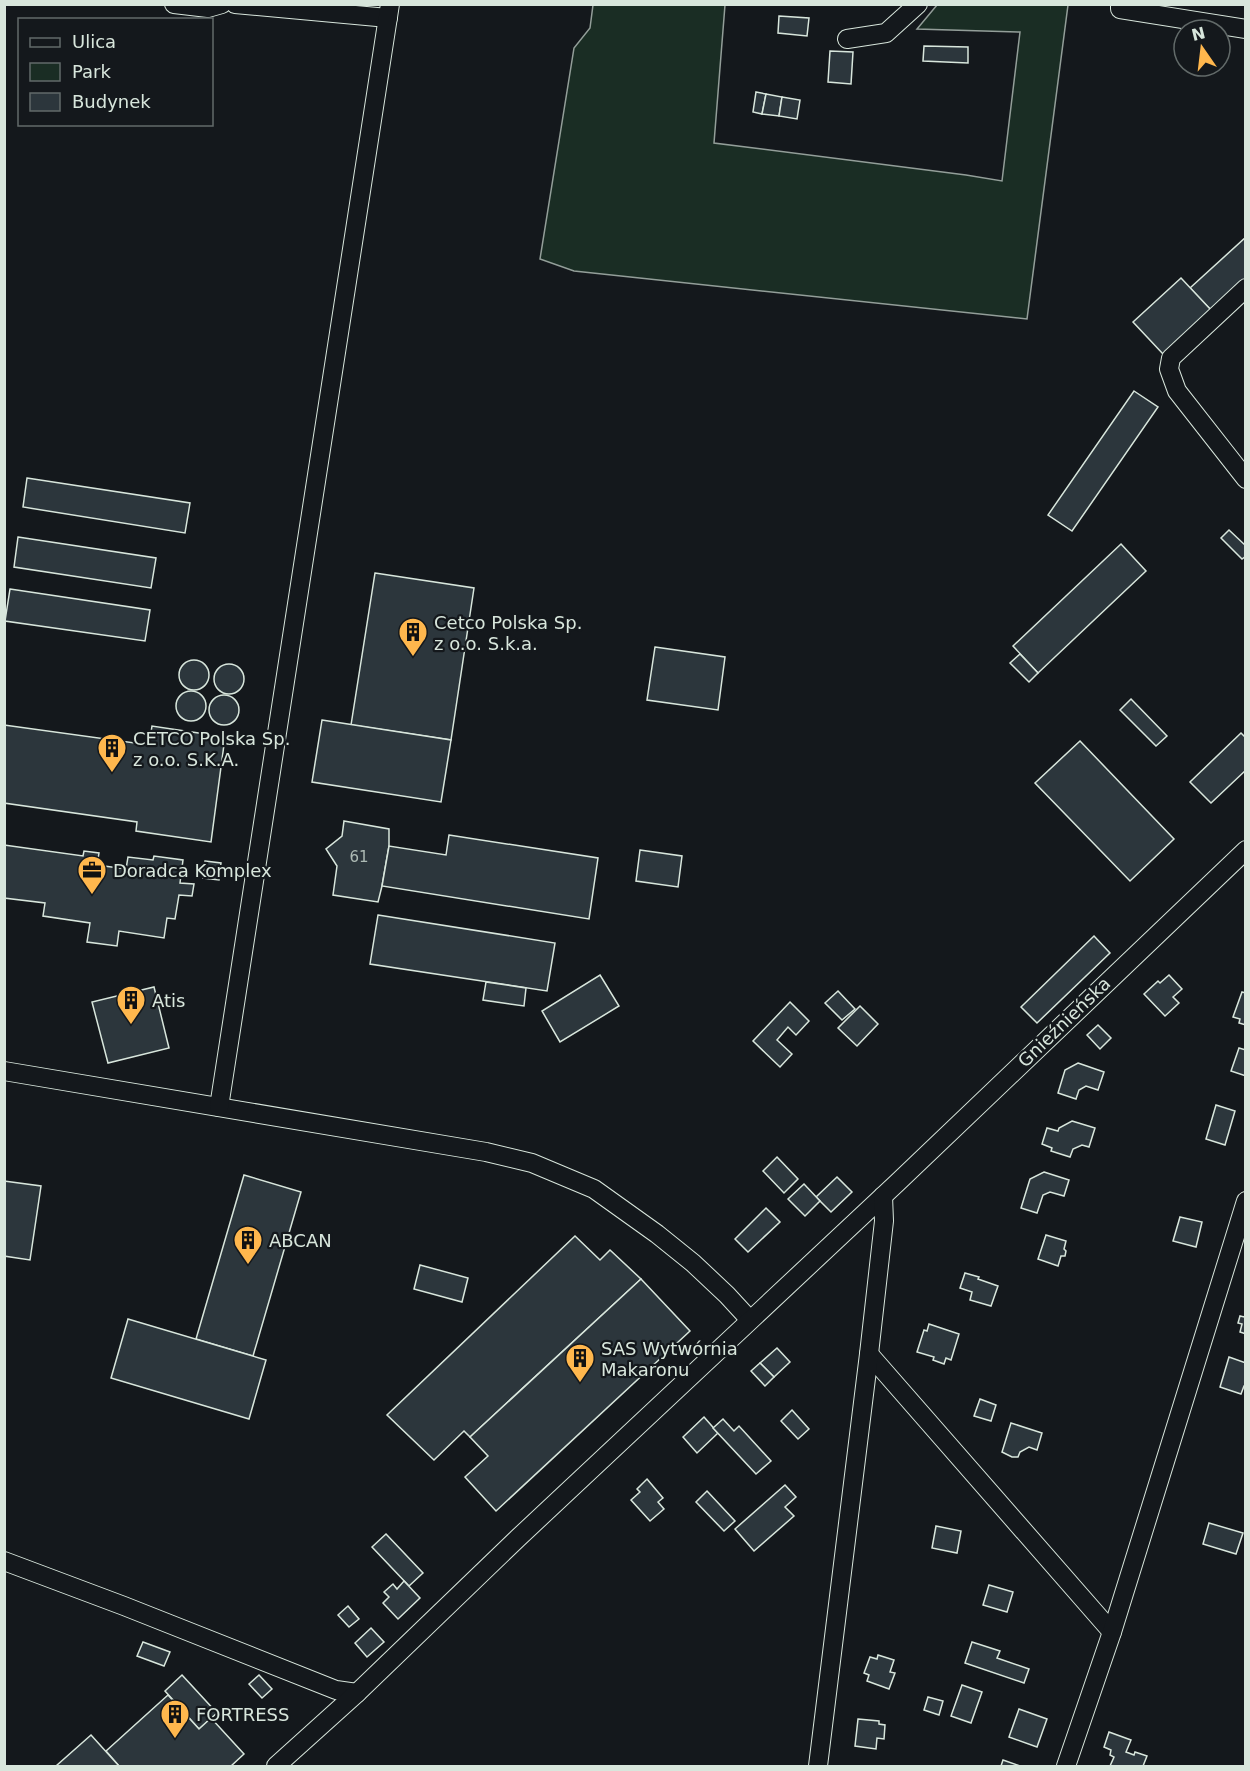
<svg xmlns="http://www.w3.org/2000/svg" width="1250" height="1771" font-family="'DejaVu Sans',sans-serif">
<style>
.green{fill:#1a2d24;stroke:#939e99;stroke-width:1.5}
.building{fill:#2c363c;stroke:#d8e6dc;stroke-width:1.5}
.lines{fill:none;stroke-linecap:round;stroke-linejoin:round}
.minor-casing{stroke:#d8e6dc;stroke-width:20}
.minor{stroke:#14181c;stroke-width:18}
.labels{text-anchor:middle;dominant-baseline:central;stroke-width:4.5;stroke-linejoin:round;paint-order:stroke}
.number-label{font-size:15px;fill:#adbab4}
.poi-label{font-size:18px;fill:#d8e6dc;stroke:#14181c;text-anchor:start}
.street-label{font-size:18px;fill:#d8e6dc;stroke:#14181c}
</style>
<rect width="100%" height="100%" fill="#14181c"/>
<path class="green" d="M593,5H725L714,143L966,175L1002,181L1020,32L917,29L937,5H1068L1027,319L574,271L540,259L574,48L590,28Z"/>
<g class="building">
<path d="M779,16L809,18L807,36L778,33Z"/>
<path d="M924,46L968,47V63L923,61Z"/>
<path d="M830,51L853,52L851,84L828,82Z"/>
<path d="M756,92L766,94L762,114L753,112Z"/>
<path d="M766,94L782,97L779,116L762,114Z"/>
<path d="M782,97L800,100L797,119L779,116Z"/>
<path d="M1246,237V279L1211,310L1190,288Z"/>
<path d="M1181,278L1211,310L1163,354L1133,322Z"/>
<path d="M1134,391L1158,407L1072,531L1048,515Z"/>
<path d="M27,478L190,503L185,533L23,507Z"/>
<path d="M1229,530L1246,546V556L1242,559L1221,538Z"/>
<path d="M18,537L156,558L151,588L14,567Z"/>
<path d="M1121,544L1146,571L1038,673L1013,646Z"/>
<path d="M375,573L474,588L451,740L351,725Z"/>
<path d="M10,589L150,610L145,641L5,621Z"/>
<path d="M655,647L725,657L718,710L647,700Z"/>
<path d="M1020,654L1038,673L1029,682L1010,663Z"/>
<circle cx="194" cy="675" r="15"/>
<circle cx="229" cy="679" r="15"/>
<circle cx="191" cy="706" r="15"/>
<circle cx="224" cy="710" r="15"/>
<path d="M1131,699L1167,736L1156,746L1120,710Z"/>
<path d="M322,720L451,740L441,802L312,782Z"/>
<path d="M4,725L149,745L152,726L225,737L211,842L136,831L137,822L4,803Z"/>
<path d="M1241,733L1246,738V770L1211,803L1190,782Z"/>
<path d="M1080,741L1174,839L1130,881L1035,783Z"/>
<path d="M344,821L389,829V846L382,886L378,902L333,895L337,866L326,849L342,836Z"/>
<path d="M449,835L598,858L589,919L382,886L389,846L446,855Z"/>
<path d="M4,845L83,856L84,851L99,853L97,865L126,869L128,857L153,860L154,856L183,860L180,883L194,884L192,896L179,895L175,919L167,918L164,938L119,931L117,946L87,942L90,923L43,916L45,903L4,898Z"/>
<path d="M640,850L682,856L678,887L636,881Z"/>
<path d="M205,861L221,863L219,880L203,878Z"/>
<path d="M378,915L555,943L547,991L370,964Z"/>
<path d="M1094,936L1110,953L1037,1023L1021,1007Z"/>
<path d="M600,975L619,1006L560,1042L542,1011Z"/>
<path d="M1169,975L1182,989L1173,997L1179,1003L1165,1016L1144,994L1158,981L1160,983Z"/>
<path d="M486,982L526,988L524,1006L483,1000Z"/>
<path d="M154,987L169,1048L108,1063L92,1002Z"/>
<path d="M838,991L855,1009L842,1020L825,1003Z"/>
<path d="M1242,992L1246,993V1025L1239,1023L1240,1019L1233,1017Z"/>
<path d="M790,1002L809,1021L796,1035L788,1027L777,1040L792,1054L780,1067L753,1041Z"/>
<path d="M860,1006L878,1024L857,1046L838,1028Z"/>
<path d="M1098,1025L1111,1038L1100,1049L1087,1035Z"/>
<path d="M1239,1048L1246,1050V1076L1231,1071Z"/>
<path d="M1078,1063L1104,1072L1098,1090L1086,1086L1079,1090L1076,1099L1058,1093L1065,1070Z"/>
<path d="M1216,1105L1235,1111L1225,1145L1206,1139Z"/>
<path d="M1072,1121L1095,1128L1089,1147L1082,1145L1073,1149L1070,1157L1051,1151L1052,1148L1042,1144L1047,1128L1058,1131L1059,1128Z"/>
<path d="M777,1157L798,1179L784,1193L763,1171Z"/>
<path d="M1044,1172L1069,1180L1064,1196L1050,1192L1043,1195L1037,1213L1021,1208L1030,1179Z"/>
<path d="M244,1175L301,1192L253,1356L196,1339Z"/>
<path d="M837,1177L852,1192L831,1212L816,1197Z"/>
<path d="M4,1181L41,1186L30,1260L4,1256Z"/>
<path d="M804,1184L820,1201L805,1216L788,1199Z"/>
<path d="M766,1208L780,1222L748,1252L735,1239Z"/>
<path d="M1180,1217L1202,1222L1196,1247L1173,1241Z"/>
<path d="M1046,1235L1066,1241L1064,1249L1066,1251L1065,1256H1061L1058,1266L1038,1259Z"/>
<path d="M575,1236L600,1260L610,1250L641,1279L470,1437L464,1431L434,1460L387,1415Z"/>
<path d="M420,1265L468,1278L462,1302L414,1289Z"/>
<path d="M965,1273L979,1277L978,1279L998,1286L991,1306L970,1300L972,1292L960,1288Z"/>
<path d="M641,1279L690,1331L496,1511L465,1477L488,1456L470,1437Z"/>
<path d="M1246,1314V1334L1240,1332L1242,1324L1238,1323L1240,1316L1244,1317Z"/>
<path d="M128,1319L266,1360L249,1419L111,1378Z"/>
<path d="M929,1324L959,1334L951,1360L946,1358L944,1364L933,1360L934,1357L917,1352L924,1330L927,1331Z"/>
<path d="M777,1348L790,1362L774,1377L760,1363Z"/>
<path d="M1229,1357L1246,1363V1386H1244L1241,1394L1220,1387Z"/>
<path d="M760,1363L774,1377L765,1386L751,1371Z"/>
<path d="M980,1399L996,1405L991,1421L974,1416Z"/>
<path d="M792,1410L809,1429L798,1439L781,1421Z"/>
<path d="M704,1417L718,1433L697,1453L683,1437Z"/>
<path d="M723,1419L734,1431L739,1426L771,1461L756,1474L713,1428Z"/>
<path d="M1011,1423L1042,1433L1037,1450L1029,1447L1020,1452L1018,1457H1012L1002,1452Z"/>
<path d="M647,1479L663,1498L658,1502L664,1509L650,1521L631,1500L640,1492L637,1489Z"/>
<path d="M785,1485L796,1497L785,1507L794,1516L754,1551L735,1529Z"/>
<path d="M707,1491L735,1521L724,1531L696,1502Z"/>
<path d="M1209,1523L1243,1533L1236,1554L1203,1544Z"/>
<path d="M936,1526L961,1531L957,1553L932,1548Z"/>
<path d="M386,1534L423,1573L409,1586L372,1547Z"/>
<path d="M404,1581L420,1598L398,1619L383,1603L389,1597L384,1592L393,1584L397,1589Z"/>
<path d="M989,1585L1013,1592L1007,1612L983,1605Z"/>
<path d="M348,1606L359,1619L349,1627L338,1615Z"/>
<path d="M371,1628L384,1642L367,1657L355,1643Z"/>
<path d="M143,1642L170,1652L164,1666L137,1656Z"/>
<path d="M972,1642L1000,1651L997,1658L1029,1669L1024,1683L965,1663Z"/>
<path d="M878,1655L894,1660L890,1672L895,1673L889,1689L867,1681L869,1675L864,1673L870,1657L877,1659Z"/>
<path d="M182,1675L217,1713L199,1729L165,1691Z"/>
<path d="M259,1675L272,1689L262,1698L249,1684Z"/>
<path d="M962,1685L982,1692L971,1723L951,1716Z"/>
<path d="M168,1695L199,1729L211,1718L244,1754L231,1766H119L106,1751Z"/>
<path d="M928,1697L943,1701L939,1715L924,1710Z"/>
<path d="M1019,1709L1047,1719L1037,1747L1009,1737Z"/>
<path d="M858,1719L879,1721V1724L885,1725L884,1739L877,1738L876,1749L855,1746Z"/>
<path d="M1109,1732L1131,1740L1126,1752L1134,1755L1135,1752L1147,1756L1143,1766H1110L1114,1757L1110,1755L1111,1750L1104,1747Z"/>
<path d="M91,1735L119,1766H56Z"/>
<path d="M1003,1760L1020,1766H1001Z"/>
</g>
<g class="lines">
<g class="minor-casing">
<g id="minor">
<path d="M174,4L208,8L222,4"/>
<path d="M235,4L388,18"/>
<path d="M1120,4V9L1246,29"/>
<path d="M847,39L886,33L918,4"/>
<path d="M1246,288L1171,358L1169,369L1177,391L1246,479"/>
<path d="M4,1071L486,1152L532,1163L594,1189L657,1234L693,1263L727,1295L750,1320"/>
<path d="M219,1107L390,4"/>
<path d="M869,1354L1112,1632"/>
<path d="M4,1561L124,1606L336,1690L357,1693"/>
<path d="M276,1766L357,1693L518,1538L897,1183L1246,850"/>
<path d="M818,1766L869,1354L884,1221L883,1196"/>
<path d="M1066,1766L1112,1632L1246,1201"/>
</g>
</g>
<use href="#minor" class="minor"/>
</g>
<defs>
<g id="building-pin" transform="scale(1.5)"><path d="M0 17L-7.5 6A9.5 9.5 0 1 1 7.5 6Z" fill="#ffb74d" stroke="#14181c"/><path d="M-4-6H4V6H1V3H-1V6H-4ZM-2.5-4.3h1.7v1.8h-1.7ZM.8-4.3h1.7v1.8H.8ZM-2.5-1h1.7V.8h-1.7ZM.8-1h1.7V.8H.8Z" fill="#111"/></g>
<g id="office-pin" transform="scale(1.5)"><path d="M0 17L-7.5 6A9.5 9.5 0 1 1 7.5 6Z" fill="#ffb74d" stroke="#14181c"/><path d="M-6-3h4V-5.5h4V-3h4V5H-6ZM-1-4.5V-3h2v-1.5ZM-6 0V1H6V0Z" fill="#111"/></g>
</defs>
<g fill-rule="evenodd">
<use href="#building-pin" x="413" y="632"/>
<use href="#building-pin" x="112" y="748"/>
<use href="#office-pin" x="92" y="870"/>
<use href="#building-pin" x="131" y="1000"/>
<use href="#building-pin" x="248" y="1240"/>
<use href="#building-pin" x="580" y="1358"/>
<use href="#building-pin" x="175" y="1714"/>
</g>
<g class="labels">
<g class="number-label">
<text x="359" y="857">61</text>
</g>
<g class="poi-label">
<text x="434" y="622">Cetco Polska Sp.<tspan x="434" dy="21">z o.o. S.k.a.</tspan></text>
<text x="133" y="738">CETCO Polska Sp.<tspan x="133" dy="21">z o.o. S.K.A.</tspan></text>
<text x="113" y="870">Doradca Komplex</text>
<text x="152" y="1000">Atis</text>
<text x="269" y="1240">ABCAN</text>
<text x="601" y="1348">SAS Wytwórnia<tspan x="601" dy="21">Makaronu</tspan></text>
<text x="196" y="1714">FORTRESS</text>
</g>
<g class="street-label">
<text transform="translate(1064 1022) rotate(-44)">Gnieźnieńska</text>
</g>
</g>
<rect width="1250" height="1771" fill="none" stroke="#d8e6dc" stroke-width="12"/>
<rect x="18" y="18" width="195" height="108" fill="#14181c" stroke="#626a69" stroke-width="1.5"/>
<rect x="30" y="38" width="30" height="9" fill="#14181c" stroke="#626a69" stroke-width="1.5"/>
<text x="72" y="48" font-size="18" fill="#d8e6dc">Ulica</text>
<rect x="30" y="63" width="30" height="18" fill="#1a2d24" stroke="#626a69" stroke-width="1.5"/>
<text x="72" y="78" font-size="18" fill="#d8e6dc">Park</text>
<rect x="30" y="93" width="30" height="18" fill="#2c363c" stroke="#626a69" stroke-width="1.5"/>
<text x="72" y="108" font-size="18" fill="#d8e6dc">Budynek</text>
<g transform="translate(1202 48) rotate(346)"><circle r="28" fill="#14181c" stroke="#626a69" stroke-width="1.5"/>
<path d="M0-4.5L10 22L0 15L-10 22Z" fill="#ffb74d"/>
<text y="-9" font-size="16" font-weight="bold" text-anchor="middle" fill="#d8e6dc">N</text>
</g>
</svg>
